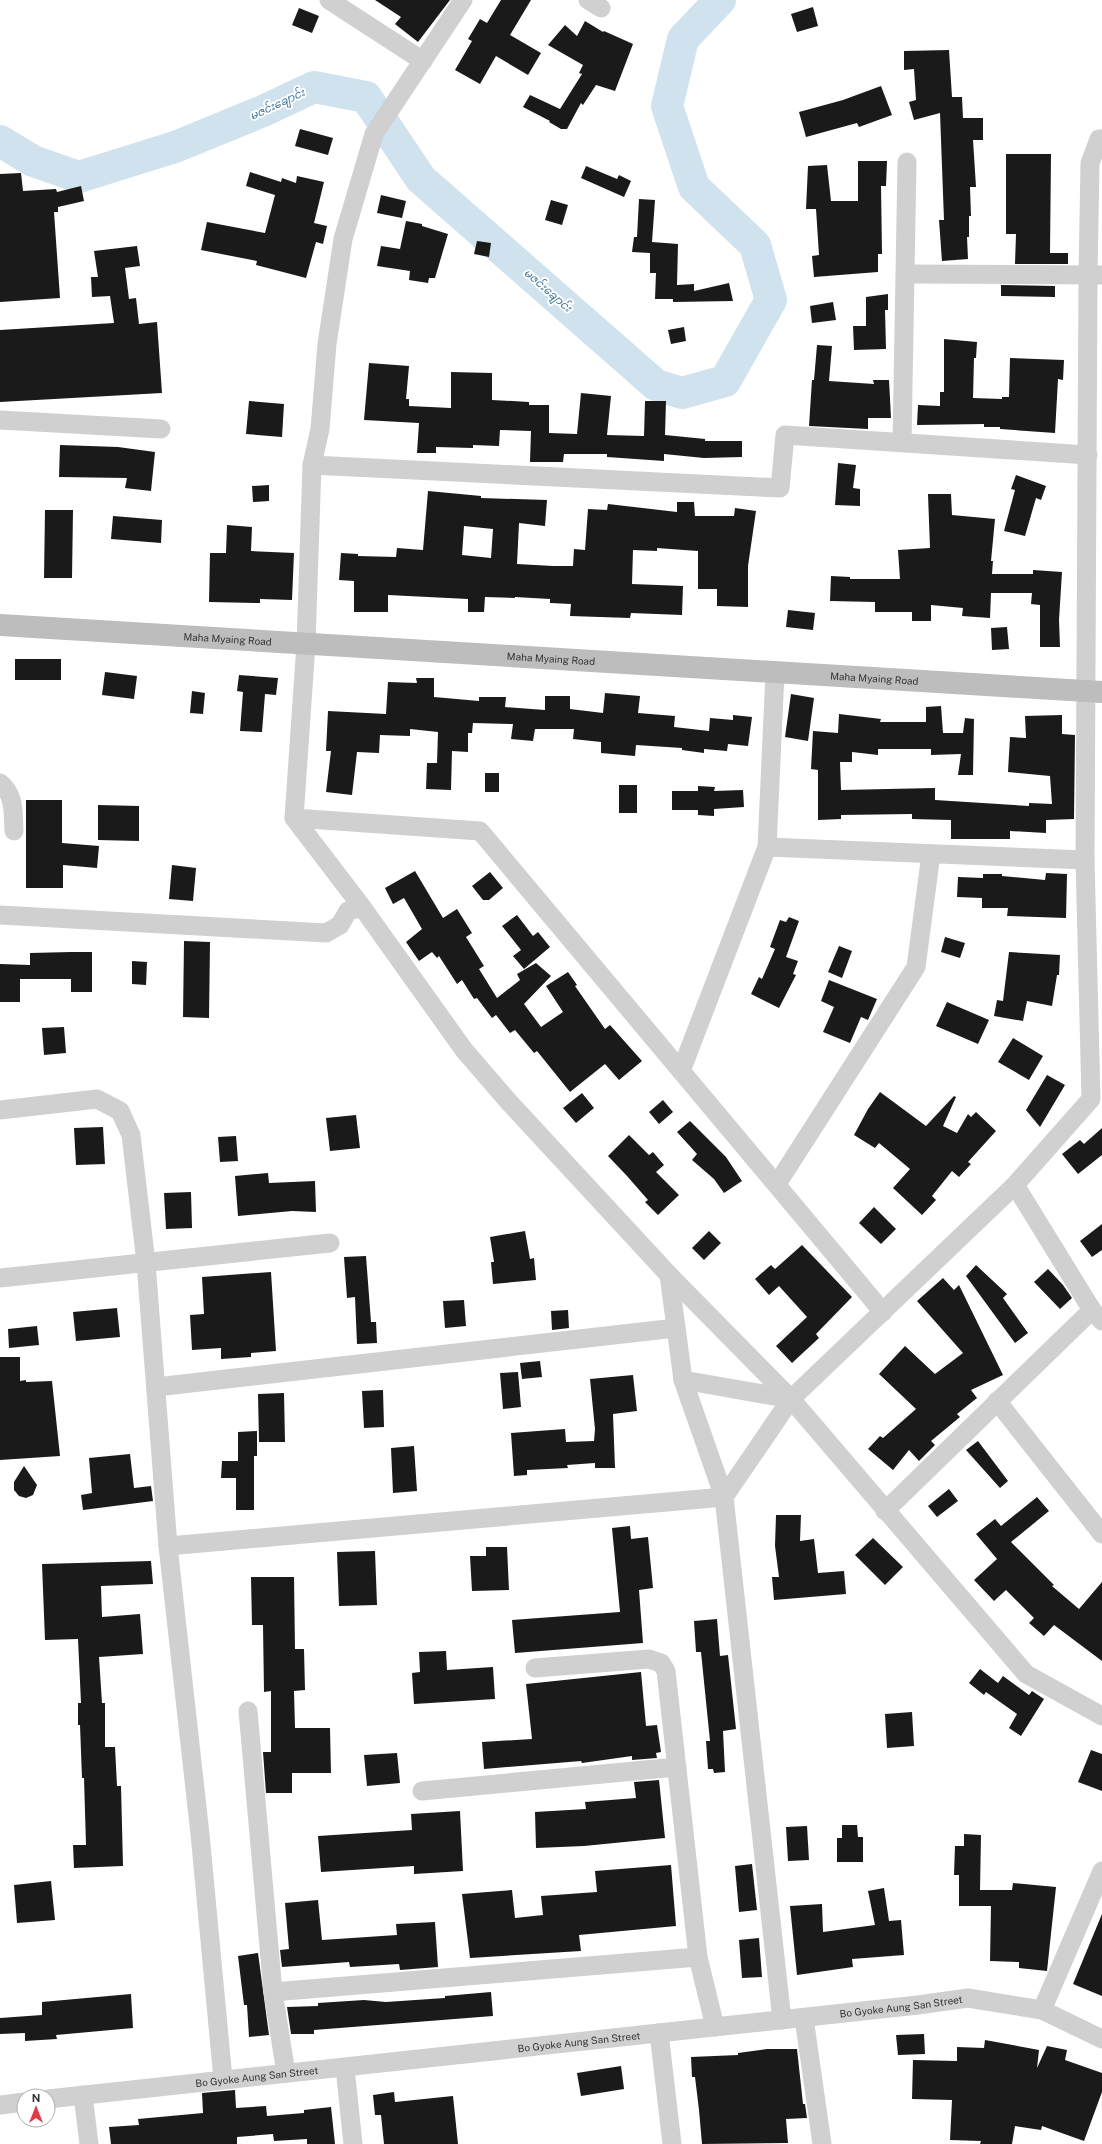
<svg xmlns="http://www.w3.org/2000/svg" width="1102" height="2144" font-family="'Public Sans','Noto Sans Myanmar',sans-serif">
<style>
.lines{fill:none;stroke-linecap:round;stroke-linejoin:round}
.river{stroke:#cfe2ee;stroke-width:32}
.building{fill:#1a1a1a;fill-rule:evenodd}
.street{stroke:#d0d0d0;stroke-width:19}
.secondary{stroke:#bdbdbd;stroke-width:22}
.labels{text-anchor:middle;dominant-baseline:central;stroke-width:4;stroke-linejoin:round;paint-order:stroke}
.street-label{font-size:10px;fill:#333;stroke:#fff}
.water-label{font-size:11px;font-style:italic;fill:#3f7597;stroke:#fff}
</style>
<rect width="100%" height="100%" fill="#fff"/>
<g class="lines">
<path class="river" d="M0,141L33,161L79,177L175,147L263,111L314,87L366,97L421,179L656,385L682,393L725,381L771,300L755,245L694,187L667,106L683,39L720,0"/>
</g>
<g class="building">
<path d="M375,0H450L418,42L395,24L401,17Z"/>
<path d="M501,0H531L510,35L541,53L528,75L496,56L480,84L455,70L472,41L468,39L480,19L487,23Z"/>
<path d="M813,7L818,26L797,32L791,14Z"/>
<path d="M299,8L319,16L312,33L292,25Z"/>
<path d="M585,21L603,32L604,31L633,44L615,91L596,85L583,105L581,103L567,129H561L549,122L550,121L523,107L530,95L560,109L582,74L579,73L583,65L548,45L565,25L577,36Z"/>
<path d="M949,50L952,97H962L963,118H983V140H973L976,187H970L971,216H969V237H967L968,259L942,261L939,220H944L940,113L914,120L909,102L916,100L914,69L904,70V51Z"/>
<path d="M881,86L892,115L859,127L857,123L806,137L799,112L843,100Z"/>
<path d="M300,129L333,138L328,155L295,146Z"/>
<path d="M1006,154H1051L1050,253H1068V264H1015L1016,234H1006Z"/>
<path d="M858,161H887L886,186H881L882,254H878V272L814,277L812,256L819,255L816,209H806L808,166L827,165L831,201H858Z"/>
<path d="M586,166L617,179L619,175L631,181L624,197L581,178Z"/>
<path d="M250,172L281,182L282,178L296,183L297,176L324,182L314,223L327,226L323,244L316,242L306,278L256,265L257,261L201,250L207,222L265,233L275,195L246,186Z"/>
<path d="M21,173L23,191L56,189L57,192L81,186L84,201L58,207V212H54L60,298L0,302V174Z"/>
<path d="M381,195L406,201L402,218L377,213Z"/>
<path d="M639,199L655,200L652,242L678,244L677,285L694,284V291L729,283L733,301L673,302V299H655L656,273H650V253L632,252L634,237H637Z"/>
<path d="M551,200L568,205L562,225L545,220Z"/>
<path d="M406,221L422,224V226L448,234L435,278H429L428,283L409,280L410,271L377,266L381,246L400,249Z"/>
<path d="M477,241L491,243L489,257L474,254Z"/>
<path d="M137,246L140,266L125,268L129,299L136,298L139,324L157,322L162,393L0,402V330L114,323L110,296L92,297L91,277H98L94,251Z"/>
<path d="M1001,285L1055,286V297L1001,296Z"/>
<path d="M888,294V310H885L886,349L854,350L853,326H866V297Z"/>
<path d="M833,302L836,320L812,323L810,306Z"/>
<path d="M684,327L686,341L671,344L668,330Z"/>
<path d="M944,339L977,342L976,358H974L973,398L1002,399V397H1009L1010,358L1064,360L1063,380L1058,379L1055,433L1000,429V427H984V424L917,425L918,405L940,406V392H944Z"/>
<path d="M817,345L832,346L829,381L874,384L873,380H889L891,418H868V429L809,426L812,380H814Z"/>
<path d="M369,363L409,366L406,399H409V406L451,408V372L492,373V400L529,402V405H549V433L577,434L581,393L611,396L607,435L644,436L645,401H666L665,435L705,439V441H742V457L704,458L664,454V461L607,457V454H564L563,462H530L531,431L500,430L499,446L473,445V448L436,447V453H417L419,423L364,420Z"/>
<path d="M249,401L284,404L282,437L246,434Z"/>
<path d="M60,445L118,447L155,452L151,491L125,488L127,478L59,477Z"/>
<path d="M838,463L856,465L853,488L860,489V506L835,505Z"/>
<path d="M1016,475L1046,486L1041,500L1036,498L1025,536L1004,531L1015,490L1011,489Z"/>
<path d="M269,485V501L253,502L252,486Z"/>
<path d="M428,491L481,496V498L547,500L545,526L519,523L517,564L553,566H573L574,549L585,550L588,509L607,510L608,504L677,512V502H694L695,516H734L735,508L756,511L748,566V607L717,606V589H698V551L657,548V551L633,550L632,584L683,586L682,615L631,613L630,618L570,616L571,604L550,603V599L515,597V598L485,597L484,612H468V599L388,595V612H354V581L339,580L341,553L358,554V556L396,557L397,548L423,550ZM464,526L493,529L491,558L462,555Z"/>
<path d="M928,494H951L952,515L995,519L991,561H993L992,574H1033V570L1062,572L1059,620L1060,647H1040V605L1031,604L1032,593H991L990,618L962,616L963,608L931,605V621H912V612H875V602L830,601L831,576L850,577V579H900L898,550L930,548Z"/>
<path d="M45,510H73L72,578H44Z"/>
<path d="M113,516L162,520L161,543L111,539Z"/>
<path d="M227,525L252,527L251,551L294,553L292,600L260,599V603L209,602L210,553H226Z"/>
<path d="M788,610L815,613L813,630L786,627Z"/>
<path d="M1007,627L1009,649L992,650L991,628Z"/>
<rect x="15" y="659" width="46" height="21"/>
<path d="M105,672L137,676L134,699L102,695Z"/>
<path d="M239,675L278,678L276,695L265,694L262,732L240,731L243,692L237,691Z"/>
<path d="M416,678H434V697L479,701V697H506L505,707L545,710V696H570V709L603,713L605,693L640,696L638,713L675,716L674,727L709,731L710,718L733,720V715L752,717L748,746L728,744L727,751L704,749V753L682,750V748L636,745L635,756L601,753V742L573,739L574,729H535L533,741L511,739L513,724L473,723L472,733H468V752L452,751L451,790L426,789L427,763H437L438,732L410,729V736L380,735L379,753L357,752L352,795L326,792L331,751H326L328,711L386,714L388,682L417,683Z"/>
<path d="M192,691L205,693L203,714L190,713Z"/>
<path d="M791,694L814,698L808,741L785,737Z"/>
<path d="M941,706L943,733H963L965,718L974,719L973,775H958L961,754L931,755V749H878V755L852,752V762H840L841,790L935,788V800L1029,806V803L1052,804L1050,776L1008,772L1010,737L1026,738L1025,716L1062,715V734L1075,735L1074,819L1046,820V833L1010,831V839H951V820L912,819V814L841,815V819L818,820V770L811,769L813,731L838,733L839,714L881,719L880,722H926V707Z"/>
<rect x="485" y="773" width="14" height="19"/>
<rect x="619" y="785" width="18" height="28"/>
<path d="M698,786L715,787L714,791L743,790L744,807L714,809V816L698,815V810H672V791H698Z"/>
<path d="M26,800H62V843L99,846L97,868L63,865V888H26Z"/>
<path d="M98,805L139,806V841L98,840Z"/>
<path d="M172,865L196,868L193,901L169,899Z"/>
<path d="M415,871L443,918L457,909L472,933L466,937L484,966L479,969L497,998L520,980L517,974L536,963L551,976L524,1004L541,1027L563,1012L546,986L568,972L577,985L575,986L605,1029L610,1025L642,1061L619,1080L605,1064L570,1092L537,1051L534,1053L515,1030L510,1033L496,1015L492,1018L477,998L474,999L462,980L457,984L439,956L437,958L432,952L419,961L406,942L422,929L404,898L393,904L385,888Z"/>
<path d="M490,872L503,888L489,900H483L472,886Z"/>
<path d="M1046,873L1067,874L1066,918L1007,916L1008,908H982V898L957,897L958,877L983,878V874H1002V876L1045,880Z"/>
<path d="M517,915L533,936L538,932L550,947L524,969L513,956L521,950L502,926Z"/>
<path d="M789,917L799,921L786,957L798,961L793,974L796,975L779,1008L751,994L759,977L762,979L775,949L770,947L780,920L786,922Z"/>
<path d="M945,937L965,943L960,958L941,952Z"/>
<path d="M184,941L210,942L209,1018L183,1017Z"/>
<path d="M839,946L852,951L842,978L828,972Z"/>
<path d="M71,952H92V992H71V979H20V1002H0V964L30,965V953Z"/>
<path d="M1009,952L1060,955L1059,975H1057L1052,1006L1027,1001L1023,1021L994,1016L997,1000L1003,1001Z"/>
<path d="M132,961L147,962L146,985L132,984Z"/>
<path d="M829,980L877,999L868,1020L861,1017L850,1043L823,1032L834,1007L821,1001Z"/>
<path d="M947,1002L989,1020L978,1044L936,1026Z"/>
<path d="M64,1027L66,1053L44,1055L42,1028Z"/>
<path d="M1013,1038L1043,1056L1029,1080L998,1062Z"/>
<path d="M1047,1075L1065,1085L1040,1127L1026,1110Z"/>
<path d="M880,1092L926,1126L954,1096L956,1097L943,1126L957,1133L968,1114L971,1117L976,1112L996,1131L968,1162L971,1164L959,1177L952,1171L932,1196L936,1200L922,1215L893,1188L910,1169L879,1143L875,1148L854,1135L868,1109Z"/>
<path d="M582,1093L594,1108L576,1123L563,1108Z"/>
<path d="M663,1100L673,1112L659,1124L649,1112Z"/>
<path d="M356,1115L360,1148L330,1151L326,1118Z"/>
<path d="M690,1121L726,1157L742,1181L724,1193L714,1179L692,1160L697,1154L677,1132Z"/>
<path d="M103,1127L105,1164L76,1165L74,1128Z"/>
<path d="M1102,1128V1155L1078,1174L1062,1154L1080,1140L1084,1144Z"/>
<path d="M629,1135L649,1155L653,1152L664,1165L656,1172L679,1195L658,1215L645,1202L648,1200L627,1176L608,1156Z"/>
<path d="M236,1136L238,1161L220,1162L218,1137Z"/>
<path d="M268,1173L269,1183L315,1181L316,1212L292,1211L238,1216L235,1176Z"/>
<path d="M191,1192L192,1228L166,1229L164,1193Z"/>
<path d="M874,1207L896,1229L881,1244L859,1223Z"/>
<path d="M1102,1224V1250L1092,1257L1080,1241Z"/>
<path d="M525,1231L530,1259L534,1258L536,1280L493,1284L491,1262H494L490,1237Z"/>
<path d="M709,1231L721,1243L704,1260L692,1248Z"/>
<path d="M802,1245L852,1297L816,1334L819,1338L792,1363L776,1346L807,1317L779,1286L769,1295L755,1279L771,1265L775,1269Z"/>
<path d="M366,1256L371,1322H376L377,1343L357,1344L355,1297L347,1298L344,1257Z"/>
<path d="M976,1265L1007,1294L1003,1298L1028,1333L1015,1343L966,1276Z"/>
<path d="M1048,1269L1063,1285L1072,1298L1060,1309L1034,1282Z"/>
<path d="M271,1272L276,1351L251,1353V1357L221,1359V1348L192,1350L190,1315L204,1314L202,1277Z"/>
<path d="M943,1278L954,1290L959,1285L1003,1375L971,1390L977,1398L957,1414L960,1417L931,1441L935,1445L919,1461L909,1450L893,1470L868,1449L880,1436L883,1438L916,1409L879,1374L905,1346L935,1374L963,1353L917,1301Z"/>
<path d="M464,1300L466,1326L445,1328L443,1301Z"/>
<path d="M117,1308L120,1337L76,1341L73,1312Z"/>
<path d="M568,1310L569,1328L552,1330L551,1311Z"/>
<path d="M37,1326L39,1345L9,1348L8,1329Z"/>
<path d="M0,1357H20V1381L26,1380V1382L52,1381L60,1456L0,1460Z"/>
<path d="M540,1361L542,1377L522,1379L520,1363Z"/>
<path d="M518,1372L521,1407L503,1409L500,1373Z"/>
<path d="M633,1375L637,1411L613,1414L615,1468H595V1463L567,1465L568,1468L527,1470V1475L514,1476L511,1433L565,1429L566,1442L594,1441L595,1429L590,1379Z"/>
<path d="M383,1390L384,1427L364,1428L362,1391Z"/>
<path d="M284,1393L285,1442H259L258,1394Z"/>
<path d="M257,1431V1456H254V1510H236V1478H221L222,1461H238V1432Z"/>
<path d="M978,1441L1008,1481L1000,1488L966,1450Z"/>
<path d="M414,1446L417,1491L393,1493L391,1448Z"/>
<path d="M130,1454L134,1488L151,1486L153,1501L83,1510L81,1495L92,1493L89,1458Z"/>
<path d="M24,1466L37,1485L33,1495L26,1498L19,1496L14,1490V1482Z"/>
<path d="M949,1489L958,1501L937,1517L928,1506Z"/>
<path d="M1037,1497L1049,1511L1011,1542L1054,1585L1052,1586L1079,1609L1102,1582V1661L1054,1625L1044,1636L1029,1623L1034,1618L1006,1590L994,1601L974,1580L997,1559L976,1534L995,1519L1001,1526Z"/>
<path d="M776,1515H801L800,1541L814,1539L818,1573L844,1571L846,1594L774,1600L772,1577H779L775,1546Z"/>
<path d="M630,1526L631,1539L648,1537L653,1588L639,1590L643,1643L515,1653L512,1620L620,1612L612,1528Z"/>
<path d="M873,1538L903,1567L885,1585L855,1555Z"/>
<path d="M486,1547H507L509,1590L472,1591L470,1556H486Z"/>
<path d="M375,1551L377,1605L339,1606L337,1552Z"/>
<path d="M151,1561L153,1584L101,1586L102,1617L140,1614L143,1654L99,1657L102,1703H105V1747H115L117,1786H121L123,1866L74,1868L73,1845H86L84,1778H82L80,1725H78V1703H81L78,1639L45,1640L42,1564Z"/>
<path d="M251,1577H294L295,1649H304L305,1690L294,1691L295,1728H330L331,1773H292V1793H266L263,1752H271V1691L264,1692L263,1625H252Z"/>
<path d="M717,1619L720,1656L728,1655L736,1729L723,1731L725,1772L714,1773L713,1769H708L706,1741H710L701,1652H696L694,1621Z"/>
<path d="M446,1651L447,1670L493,1667L495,1699L414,1704L412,1673L420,1672L419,1652Z"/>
<path d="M980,1669L998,1683L1003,1676L1029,1695L1032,1691L1044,1699L1021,1736L1009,1728L1017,1714L986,1692L984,1695L969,1683Z"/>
<path d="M641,1672L646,1726L657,1725L661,1752L656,1753L657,1758L632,1760V1756L582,1763L581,1761L484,1769L482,1742L532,1739L526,1684Z"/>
<path d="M912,1712L914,1746L887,1748L885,1714Z"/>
<path d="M1091,1750L1102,1754V1791L1078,1782Z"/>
<path d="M397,1753L400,1783L367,1786L364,1755Z"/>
<path d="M659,1780L665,1838L584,1846L536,1848L535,1812L586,1809L585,1802L636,1798L634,1782Z"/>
<path d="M460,1811L463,1871L414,1874V1866L321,1872L318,1836L412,1830L411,1814Z"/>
<path d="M842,1825H857L858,1837H863V1862H837V1838H842Z"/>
<path d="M807,1826L809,1860L788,1861L786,1827Z"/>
<path d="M964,1834L981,1835L980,1890H1012L1013,1883L1056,1887L1047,1971L1019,1968V1962L990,1961L991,1906H959V1875H954L955,1846H964Z"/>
<path d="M752,1864L757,1910L739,1912L735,1866Z"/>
<path d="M671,1865L676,1926L579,1935L581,1951L470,1958L462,1894L512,1890L515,1918L543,1915L541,1896L597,1892L595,1871Z"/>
<path d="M51,1881L55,1920L17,1923L14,1885Z"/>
<path d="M884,1888L889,1921L901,1920L904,1955L852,1959L853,1967L797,1975L790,1906L822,1904L823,1932L875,1925L868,1891Z"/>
<path d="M318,1900L322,1940L397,1935L396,1924L435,1922L438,1967L400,1970L399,1964L350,1967L349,1962L282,1967L280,1950L289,1949L285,1903Z"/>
<path d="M1102,1914V1996L1073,1984Z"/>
<path d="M759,1938L762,1977L742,1978L739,1940Z"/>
<path d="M258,1953L269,2035L249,2037L247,2005H244L238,1956Z"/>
<path d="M491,1992L493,2016L314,2030V2034H291L287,2007L318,2006V2003L364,2000L386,2002L445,1998V1996Z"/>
<path d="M131,1994L133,2028L56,2035L57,2039L25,2041V2033L0,2034V2018L42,2015V2002Z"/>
<path d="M924,2034L925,2054L898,2055L896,2035Z"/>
<path d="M985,2040L1039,2050L1037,2068L1047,2046L1067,2050L1065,2060L1102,2073V2092L1084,2141L1042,2126L1041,2130L1015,2126L1012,2144H980L981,2141L950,2140L952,2100L912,2099L913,2060L957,2061V2047L984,2048Z"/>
<path d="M767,2049H797L803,2104H805L807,2118L786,2119L788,2143L702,2144L699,2110L695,2077H692L691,2057L738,2055V2053Z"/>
<path d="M621,2066L624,2089L581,2096L577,2073Z"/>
<path d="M235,2090L236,2108L266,2106L267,2116L304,2113V2110L331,2107L335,2144H307V2139L274,2141L273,2134L237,2137V2144H111L109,2127L139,2125L138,2119L203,2113L202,2093Z"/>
<path d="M394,2092L395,2102L453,2096L458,2144H384L381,2115H375L373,2095Z"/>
</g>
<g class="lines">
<g class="street">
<path d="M329,0L423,61"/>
<path d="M463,0L374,134L343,239L327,344L320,429L312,465L306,644L294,818L362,907L464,1050L508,1101L669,1275L791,1399L1026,1674L1102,1716"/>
<path d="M588,0L601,8"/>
<path d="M905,274L1102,275"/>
<path d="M0,420L161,429"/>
<path d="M902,442L907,162"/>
<path d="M312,465L780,488L785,435L1088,455"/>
<path d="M0,783C15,795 13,813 14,831"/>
<path d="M294,818L480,831L883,1312"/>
<path d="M767,847L1085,860"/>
<path d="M0,915L326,933L340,925L348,911L362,907"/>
<path d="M681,1071L767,847L775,673"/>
<path d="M0,1110L97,1099L120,1111L131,1135L146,1263L168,1546L200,1834L223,2079"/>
<path d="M777,1184L916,967L931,854"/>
<path d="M1015,1185L1092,1310L1102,1321"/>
<path d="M669,1275L683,1380L724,1497L782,2020"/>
<path d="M0,1278L330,1243"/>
<path d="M683,1380L791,1399"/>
<path d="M156,1387L676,1328"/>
<path d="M997,1401L1102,1534"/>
<path d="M724,1497L791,1399L1015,1185L1091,1099L1085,860L1088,275L1090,163L1099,139H1102"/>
<path d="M885,1511L1092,1310"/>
<path d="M168,1546L724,1497"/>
<path d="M535,1668L649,1659L661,1663L666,1671L698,1957L715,2027"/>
<path d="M248,1711L273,1992"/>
<path d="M422,1791L677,1767"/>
<path d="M1042,2010L1102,1871"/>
<path d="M804,2018L822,2144"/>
<path d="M659,2033L672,2144"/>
<path d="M345,2068L353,2144"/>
<path d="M286,2073L273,1992L698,1957"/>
<path d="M83,2095L89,2144"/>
<path id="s1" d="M48,2099L918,2005L968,1998L1042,2010L1102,2039"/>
<path d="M0,2105L24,2102"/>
</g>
<path class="secondary" id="s2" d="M0,625L1102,692"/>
</g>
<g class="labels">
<g class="street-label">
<text stroke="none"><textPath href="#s2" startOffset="228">Maha Myaing Road</textPath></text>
<text stroke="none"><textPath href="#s2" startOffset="552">Maha Myaing Road</textPath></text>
<text stroke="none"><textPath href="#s2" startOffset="876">Maha Myaing Road</textPath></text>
<text stroke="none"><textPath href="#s1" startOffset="858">Bo Gyoke Aung San Street</textPath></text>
<text stroke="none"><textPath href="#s1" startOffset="534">Bo Gyoke Aung San Street</textPath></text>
<text stroke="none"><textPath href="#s1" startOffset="210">Bo Gyoke Aung San Street</textPath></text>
</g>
<g class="water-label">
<text transform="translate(277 104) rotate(-25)">မဇင်းချောင်း</text>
<text transform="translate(548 290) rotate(41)">မဇင်းချောင်း</text>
</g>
</g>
<g transform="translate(36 2108)"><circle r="19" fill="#ffffff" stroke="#adadad"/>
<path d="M0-3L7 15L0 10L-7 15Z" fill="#e63946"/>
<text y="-6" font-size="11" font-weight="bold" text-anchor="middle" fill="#333333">N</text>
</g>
</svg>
